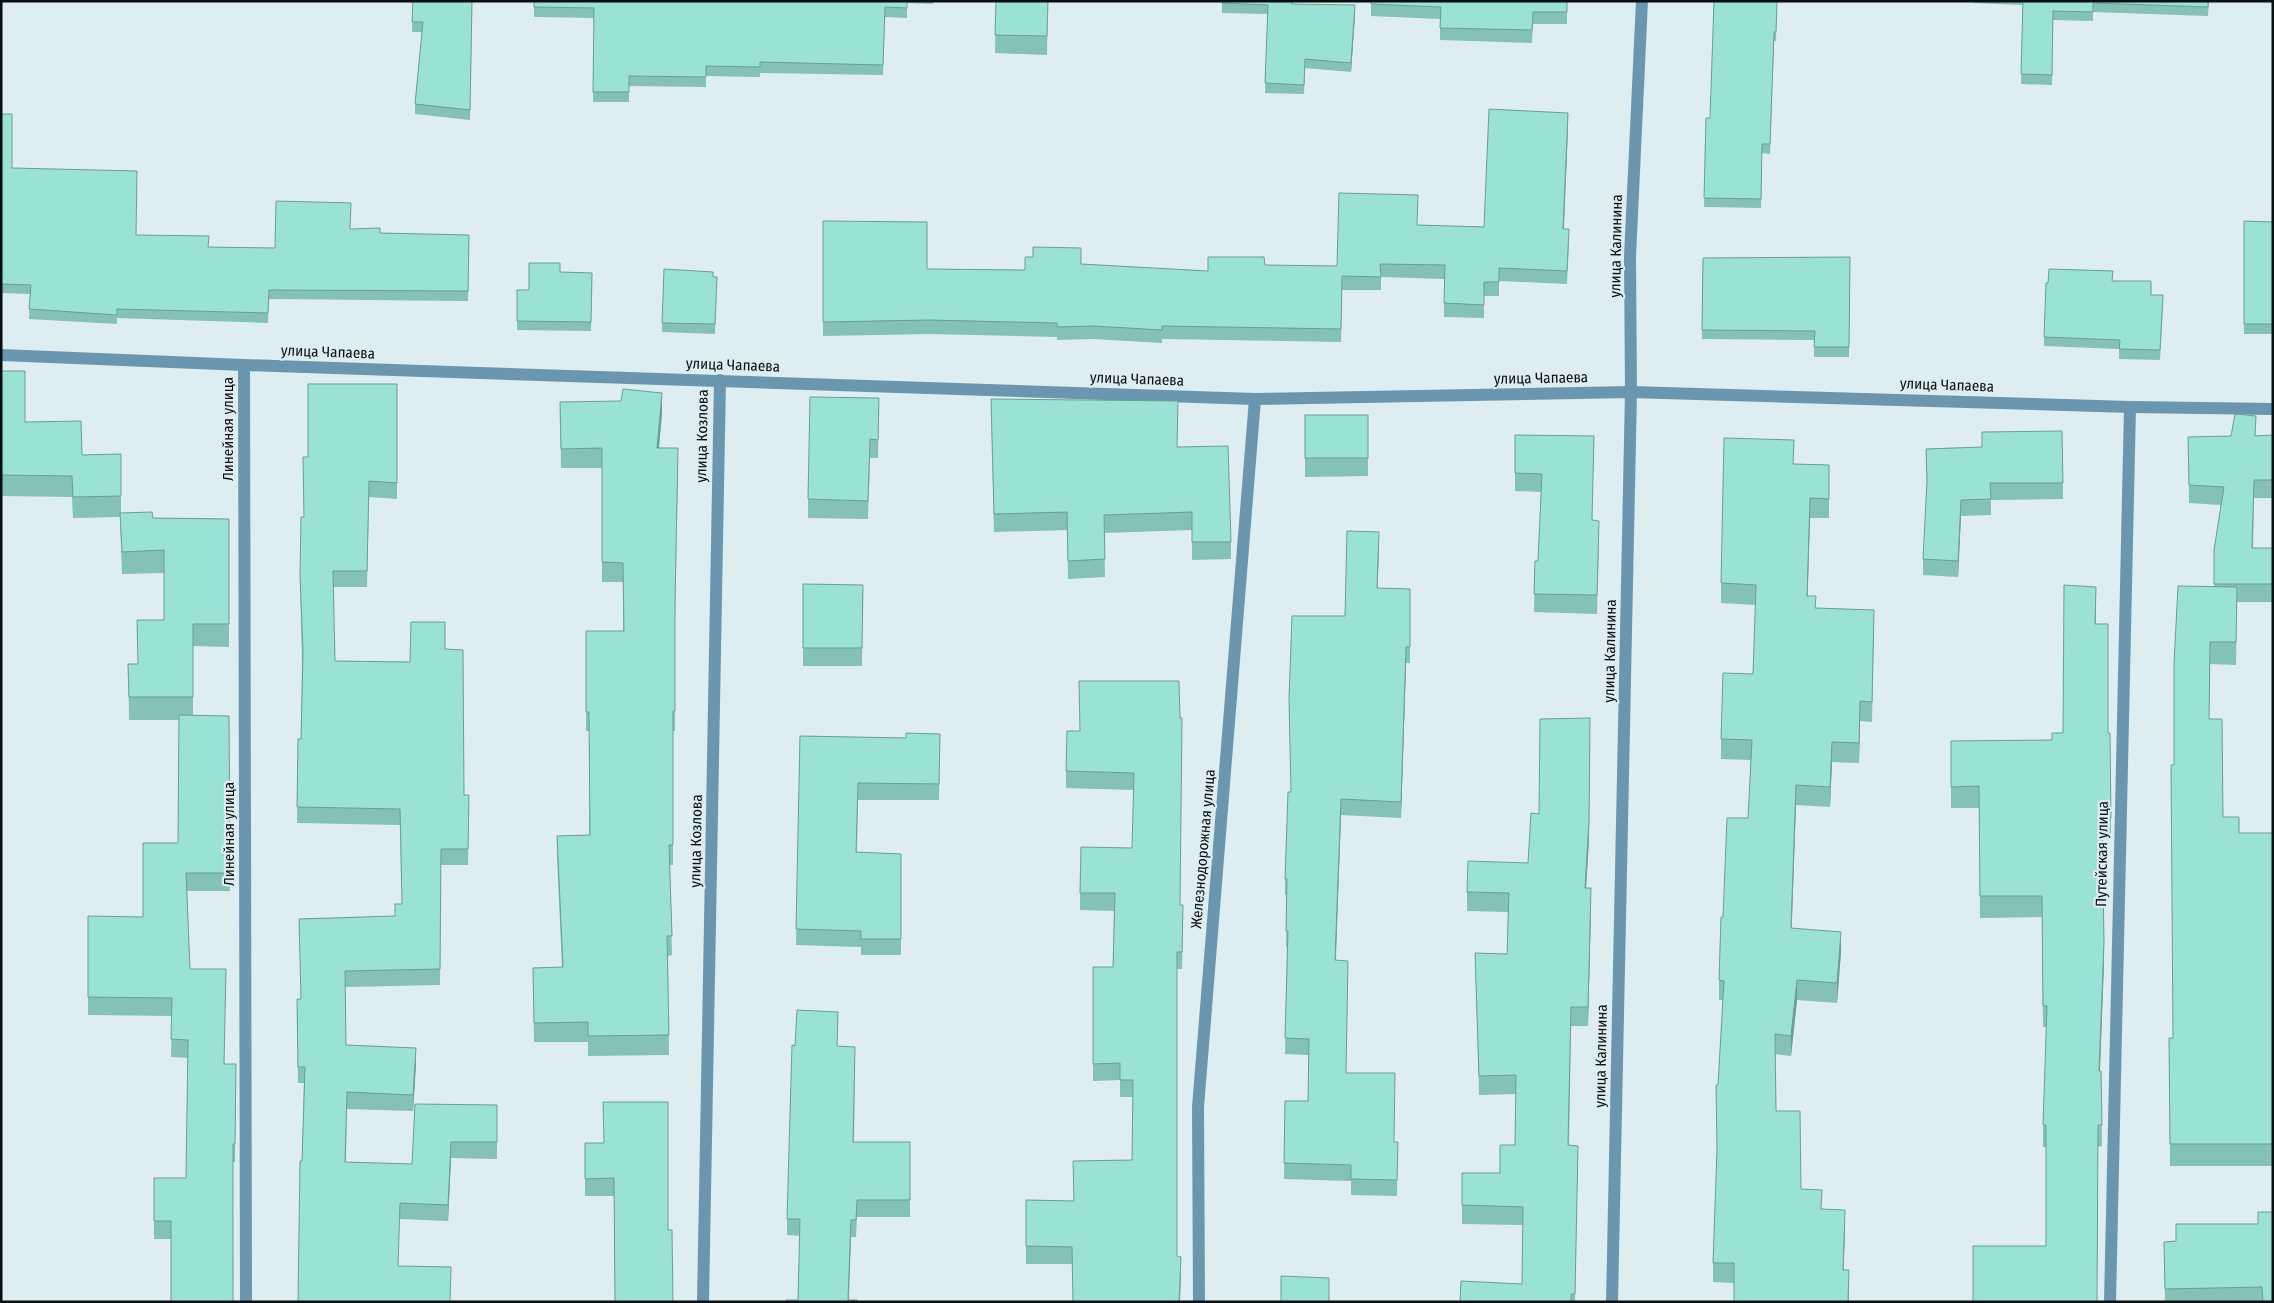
<svg xmlns="http://www.w3.org/2000/svg" width="2274" height="1303" font-family="'Fira Sans Condensed',sans-serif">
<style>
.lines{fill:none;stroke-linecap:round;stroke-linejoin:round}
.minor{stroke:#6b96b0;stroke-width:12}
.wall{fill:#84c2b6}
.shaded-wall{fill:#6c9e94}
.building{fill:#9ae2d4;stroke:#6c9e94}
.labels{text-anchor:middle;dominant-baseline:central;stroke-width:4.5;stroke-linejoin:round;paint-order:stroke}
.street-label{font-size:15px;fill:#090e0e;stroke:#deedef}
</style>
<rect width="100%" height="100%" fill="#deedef"/>
<g class="lines">
<g class="minor">
<path d="M1,355L244,365L1255,399L1631,392L2130,407L2273,409"/>
<path d="M244,365L246,1302"/>
<path d="M703,1302L720,380"/>
<path d="M1199,1302L1198,1107L1255,399"/>
<path d="M1612,1302L1631,392L1630,257L1642,1"/>
<path d="M2110,1302L2130,407"/>
</g>
</g>
<g class="wall">
<path d="M413,1H472L470,120L415,114V104L422,32H412Z"/>
<path d="M534,1H933V4L907,3V18L885,17L883,75L760,73V77L706,76V87L629,86V102H593L594,18L534,17Z"/>
<path d="M996,1H1048L1047,55L995,53Z"/>
<path d="M1222,1L1292,4L1355,15L1351,72L1305,68L1304,94L1265,93L1268,14L1222,13Z"/>
<path d="M1371,1H1567V24H1533L1532,43L1440,40V19L1371,16Z"/>
<path d="M1777,1L1776,41H1774L1770,154L1762,153L1761,208L1704,207L1706,118H1710Z"/>
<path d="M1974,1H2209L2208,16L2093,12V21L2053,20L2052,85L2021,84L2023,5L1974,3Z"/>
<path d="M1,114L12,168L136,235L209,247L275,248L350,229L380,233L469,235L468,301L269,299L268,323L117,318V324L29,319L30,294L1,293Z"/>
<path d="M1568,127L1564,229L1569,242L1567,284L1499,281V296H1484V318L1444,317V279L1381,277V290H1342L1341,342L1162,339V343L1093,339L1057,340V337L929,334L823,336V221L927,269L1025,270L1081,264L1208,271L1265,265L1337,266L1418,225L1484,227Z"/>
<path d="M2244,221L2273,222V334H2244Z"/>
<path d="M1850,257L1849,357H1814V340L1702,339L1703,258Z"/>
<path d="M560,272L592,273L591,331L517,330V290H529Z"/>
<path d="M713,277H717L715,334L662,332V323Z"/>
<path d="M2113,281L2151,295L2163,305L2160,360L2119,359V349L2044,346V337Z"/>
<path d="M1,371L25,422L82,455L121,496V513L153,518L229,519V647L193,646V716H229L230,891H187L190,969L225,1064H236L235,1162H233L171,1239H154V1178H186L188,1058L171,1057L172,1016L88,1015V916L143,917L178,843L179,720H129L128,664H138L164,620V573L122,574L120,517L73,518L72,497L2,496L1,513Z"/>
<path d="M879,398L878,458H870L868,519L808,518V499Z"/>
<path d="M991,399L1177,447L1231,542V559L1192,560V530L1104,533L1105,577L1068,579L1067,530L994,532Z"/>
<path d="M560,402L662,413L659,448L678,467L675,619V731H673V865H670L672,955L668,956L669,1055L588,1056V1042H534L533,968L562,967L557,856V836L589,835V731H586V631H623V582H602V468H561Z"/>
<path d="M1305,415H1368V476L1305,477Z"/>
<path d="M2062,431L2063,499L1991,500V515L1961,516L1958,577L1923,575V559L1927,489L1926,449L1982,447Z"/>
<path d="M1515,435L1593,520L1599,539L1597,614L1534,612L1535,561H1538L1541,492L1515,491Z"/>
<path d="M2273,435V498H2254L2253,548H2273V602H2237L2236,665L2210,664L2209,719L2223,817L2239,833H2273V1166H2170L2169,1038H2173L2174,765L2214,587V550L2221,505L2189,503L2188,437Z"/>
<path d="M1794,464L1829,465V518H1810L1807,596L1816,608L1874,630L1872,722L1860,721L1859,763L1832,762L1830,807L1796,805L1791,928L1841,952L1837,1003L1797,1000L1791,1056L1775,1054L1776,1111L1801,1189L1822,1209L1845,1230L1843,1270L1849,1290V1302H1734V1283L1713,1282V1263L1717,1155L1718,1085L1723,1000H1719V980L1723,917L1748,818L1751,760L1721,759V739L1753,674L1756,605L1721,603V583Z"/>
<path d="M303,473L397,483V499L369,497L367,587H333L335,661L410,662L445,649L464,795L469,811L468,865H441L440,985L345,987L346,1045L416,1064L413,1111L347,1109L346,1162L412,1164L497,1105V1159L451,1158L448,1221L400,1219L298,1302L304,1083H298L297,1015L301,999L299,919L395,916L402,904L400,825L297,823L298,739H301L302,664L300,575L304,517Z"/>
<path d="M1379,548L1377,588L1410,589V663H1406L1401,818L1341,815L1336,960L1348,977L1346,1073L1394,1142H1398L1397,1196L1351,1195V1181L1284,1179L1285,1101H1308V1055L1285,1054L1287,947H1286L1287,895H1285V879L1291,792L1345,616Z"/>
<path d="M803,584L863,585L862,666H803Z"/>
<path d="M2096,608V624L2108,733L2111,818V839H2102L2104,963L2100,1071H2101L2102,1146L2098,1147L2046,1246V1147H2043V1125L2047,1027H2043L2042,917L1980,918L1979,808H1951V741L2052,740L2063,733Z"/>
<path d="M1179,681L1180,905L1183,922L1182,969H1177V1256L1181,1274L1072,1264H1026V1200L1074,1201L1132,1160L1133,1097H1120V1080L1093,1081V967H1113L1114,911L1080,910V893L1132,848L1134,790L1066,788V771L1079,731Z"/>
<path d="M940,734L939,800H858L857,852L901,854V955H861V947L796,945L800,736L906,738Z"/>
<path d="M1589,839L1586,888L1591,907L1588,1026H1571L1569,1145L1578,1146L1575,1302H1460L1522,1284L1523,1225L1462,1224V1173H1500L1515,1145L1516,1094L1479,1095L1475,953L1507,954L1508,912L1467,911V892L1528,863Z"/>
<path d="M838,1012L837,1046L855,1063L854,1142H910V1217H857L856,1237H851L849,1300H798L800,1236L787,1235V1219L795,1046Z"/>
<path d="M585,1143L668,1230L673,1302H615L614,1196H585Z"/>
<path d="M2258,1224L2273,1302H2165L2164,1242L2176,1241Z"/>
</g>
<g class="shaded-wall">
<path d="M1355,5V15L1351,72V63Z"/>
<path d="M1568,113V127L1563,242V229Z"/>
<path d="M662,393V413L657,467V448Z"/>
<path d="M1810,498V518L1807,616V596Z"/>
<path d="M1961,500V516L1958,577V561Z"/>
<path d="M1379,532V548L1377,604V588Z"/>
<path d="M2096,587V608L2095,645V624Z"/>
<path d="M1406,647V663L1401,818V802Z"/>
<path d="M1860,701V721L1859,763V743Z"/>
<path d="M1590,718L1589,839L1585,907V888Z"/>
<path d="M1832,742V762L1830,807V787Z"/>
<path d="M1796,785V805L1791,948V928Z"/>
<path d="M1341,799V815L1335,976V960Z"/>
<path d="M1591,888V907L1588,1026V1007Z"/>
<path d="M1841,932V952L1837,1003V983Z"/>
<path d="M2104,942V963L2099,1092V1071Z"/>
<path d="M1797,980V1000L1791,1056V1036Z"/>
<path d="M416,1048V1064L413,1111V1095Z"/>
<path d="M451,1142V1158L448,1221V1205Z"/>
<path d="M1845,1210V1230L1843,1290V1270Z"/>
<path d="M851,1220V1237L848,1302Z"/>
<path d="M1181,1257V1274L1180,1302H1179Z"/>
</g>
<g class="building">
<path d="M413,1H472L470,110L415,104L423,22H412Z"/>
<path d="M534,1H907V8L885,7L883,65L760,62V67L706,66V77L629,76V92H593L594,8L534,7Z"/>
<path d="M996,1H1048L1047,36L995,35Z"/>
<path d="M1222,1H1292V4L1355,5L1351,63L1305,59L1304,85L1265,83L1268,5L1222,3Z"/>
<path d="M1371,1H1567V12H1533L1532,30L1440,28L1441,7L1371,4Z"/>
<path d="M1714,1H1777L1776,32H1774L1770,144H1762L1761,199L1704,198L1706,118H1710Z"/>
<path d="M2023,1H2208V7L2093,3V12L2053,11L2052,75L2021,74Z"/>
<path d="M1489,109L1568,113L1563,229H1569L1567,271L1499,268V282H1484V305L1444,303L1445,265L1380,264L1381,277L1342,276L1341,329L1162,326V330L1093,326L1057,327V323L929,320L823,322V221L927,222V269L1025,270V257H1033V247L1081,248V264L1208,271V257H1264L1265,265L1337,266L1339,193L1418,195L1417,225L1484,227Z"/>
<path d="M1,114H12V168L137,171L136,235L209,236L208,247L275,248L276,201L351,203L350,229L380,228V233L469,235L468,291L269,290L268,313L117,309V315L29,309L31,285L1,284Z"/>
<path d="M2244,221L2273,222V324H2244Z"/>
<path d="M1850,257L1849,347H1814L1815,331L1702,330L1703,258Z"/>
<path d="M529,263H560V272L592,273L591,322L517,321V290H529Z"/>
<path d="M664,269L713,272V277H717L715,324L662,323Z"/>
<path d="M2049,269L2113,271L2112,281H2151V295H2163L2160,350L2119,349L2120,340L2044,337L2046,283H2048Z"/>
<path d="M1,371H25V422L81,421L82,455L121,454V496L73,497L72,476L2,475L1,492Z"/>
<path d="M308,384H397V483L369,481L367,571H333L335,661L410,662L411,622H445V649L463,650L464,795H469L468,849H441L440,969L345,971L346,1045L416,1048L413,1095L347,1092L345,1162L412,1164L415,1104L497,1105V1142H451L448,1205L400,1203L398,1266L451,1267L450,1302H298L300,1161H302L305,1067H298L297,999H301L299,919L395,916V904H402L400,809L297,807L298,739H301L303,652L300,575L301,517H304L303,457H308Z"/>
<path d="M623,389L662,393L657,448H678L675,603V711H673V845H669L672,936H667L669,1035L588,1036V1022L534,1023L533,968L563,967L557,836L590,835L589,712H586V631H624L623,563L602,562V448L561,449L560,402L621,401Z"/>
<path d="M810,397L879,398L878,440L870,439L868,501L808,499Z"/>
<path d="M991,399L1178,401L1177,447L1228,446L1231,542H1192V512L1104,515L1105,559L1068,561L1067,512L994,514Z"/>
<path d="M2235,414L2256,416L2255,436L2273,435V480H2254L2252,548H2273V584H2214V550L2224,487L2189,485L2188,437L2231,436Z"/>
<rect x="1305" y="415" width="63" height="43"/>
<path d="M2062,431L2063,483H1990L1991,499L1961,500L1958,561L1923,559L1927,481L1926,449L1982,447V432Z"/>
<path d="M1515,435L1594,436L1592,520L1599,521L1597,595L1534,594L1535,561H1538L1542,474L1515,473Z"/>
<path d="M1724,438L1794,440L1793,464L1829,465V499L1810,498L1807,596H1816L1815,608L1874,610L1872,702L1860,701L1859,743L1832,742L1830,787L1796,785L1791,928L1841,932L1837,983L1797,980L1791,1036L1775,1034L1776,1111H1800L1801,1189L1822,1190L1821,1209L1845,1210L1843,1270H1849L1848,1302H1734V1263H1713L1717,1150L1716,1085H1718L1724,981L1719,980L1721,917H1723L1727,818H1748L1752,740L1721,739L1723,673L1753,674L1756,585L1721,583Z"/>
<path d="M152,512L153,518L229,519V624H193V697H129L128,664H138L137,620H164V550L122,552L120,513Z"/>
<path d="M1347,531L1379,532L1377,588L1410,589V647H1406L1401,802L1341,799L1335,960L1348,961L1346,1073H1395L1394,1142H1398L1397,1180L1351,1179V1165L1284,1163L1285,1101H1308L1309,1039L1285,1038L1288,931H1286L1287,879H1285L1288,792H1291L1289,699L1292,616H1345Z"/>
<path d="M803,584L863,585L862,648H803Z"/>
<path d="M2064,585L2096,587L2095,624H2108V733H2110L2111,818H2102L2104,942L2099,1071H2101L2102,1125H2098L2097,1302H1973V1246H2046V1125H2043L2047,1006H2043L2042,896H1980L1979,786L1951,787V741L2052,740V733H2063Z"/>
<path d="M2178,586L2237,587L2236,642H2210L2209,719H2222L2223,817H2239V833H2273V1144H2170L2169,1038H2173L2171,765H2174V664Z"/>
<path d="M1079,681H1179L1180,718H1182L1180,905H1183L1182,952H1177V1256L1181,1257L1179,1302H1073L1072,1247L1026,1246V1200L1074,1201L1073,1161L1132,1160L1133,1080H1120V1063L1093,1064V967H1113L1115,893H1080L1081,847L1132,848L1134,773L1066,771L1067,731H1080Z"/>
<path d="M179,715L229,716L230,873H186L190,969H226L224,1064H236L235,1144H233V1302H171V1221H154V1178H186L188,1040L171,1039L172,998L88,997V916L143,917V843H178Z"/>
<path d="M1590,718L1589,821L1585,888H1591L1588,1007H1571L1568,1145L1578,1146L1575,1294H1571V1302H1460L1461,1281L1522,1284L1523,1207L1462,1205V1173H1500V1145H1515L1516,1075L1479,1076L1475,953L1507,954L1509,893L1467,892L1468,861L1528,863L1531,813L1539,814L1540,719Z"/>
<path d="M906,733L940,734L939,784L858,783L856,852L901,854V939H861V931L796,929L800,736L906,738Z"/>
<path d="M797,1010L838,1012L837,1046L855,1047L853,1142H910V1200H857L856,1220H851L848,1300H857V1302H786V1300H798L800,1219H787L792,1045L795,1046Z"/>
<path d="M603,1102H668V1230H672L673,1302H615L614,1178L585,1179V1143H604Z"/>
<path d="M2258,1212H2273V1302H2263L2262,1287L2165,1289L2164,1242L2176,1241V1224H2258Z"/>
<path d="M1281,1276L1329,1278V1302H1281Z"/>
</g>
<g class="labels">
<g class="street-label">
<text transform="translate(1616 246) rotate(-89)">улица Калинина</text>
<text transform="translate(328 352) rotate(2)">улица Чапаева</text>
<text transform="translate(733 365) rotate(2)">улица Чапаева</text>
<text transform="translate(1541 378) rotate(-1)">улица Чапаева</text>
<text transform="translate(1137 379) rotate(2)">улица Чапаева</text>
<text transform="translate(1947 385) rotate(2)">улица Чапаева</text>
<text transform="translate(228 429) rotate(-90)">Линейная улица</text>
<text transform="translate(702 436) rotate(-89)">улица Козлова</text>
<text transform="translate(1610 651) rotate(-89)">улица Калинина</text>
<text transform="translate(229 834) rotate(-90)">Линейная улица</text>
<text transform="translate(696 841) rotate(-89)">улица Козлова</text>
<text transform="translate(1203 849) rotate(-85)">Железнодорожная улица</text>
<text transform="translate(2102 854) rotate(-89)">Путейская улица</text>
<text transform="translate(1601 1056) rotate(-89)">улица Калинина</text>
</g>
</g>
<rect width="2274" height="1303" fill="none" stroke="#090e0e" stroke-width="5"/>
</svg>
